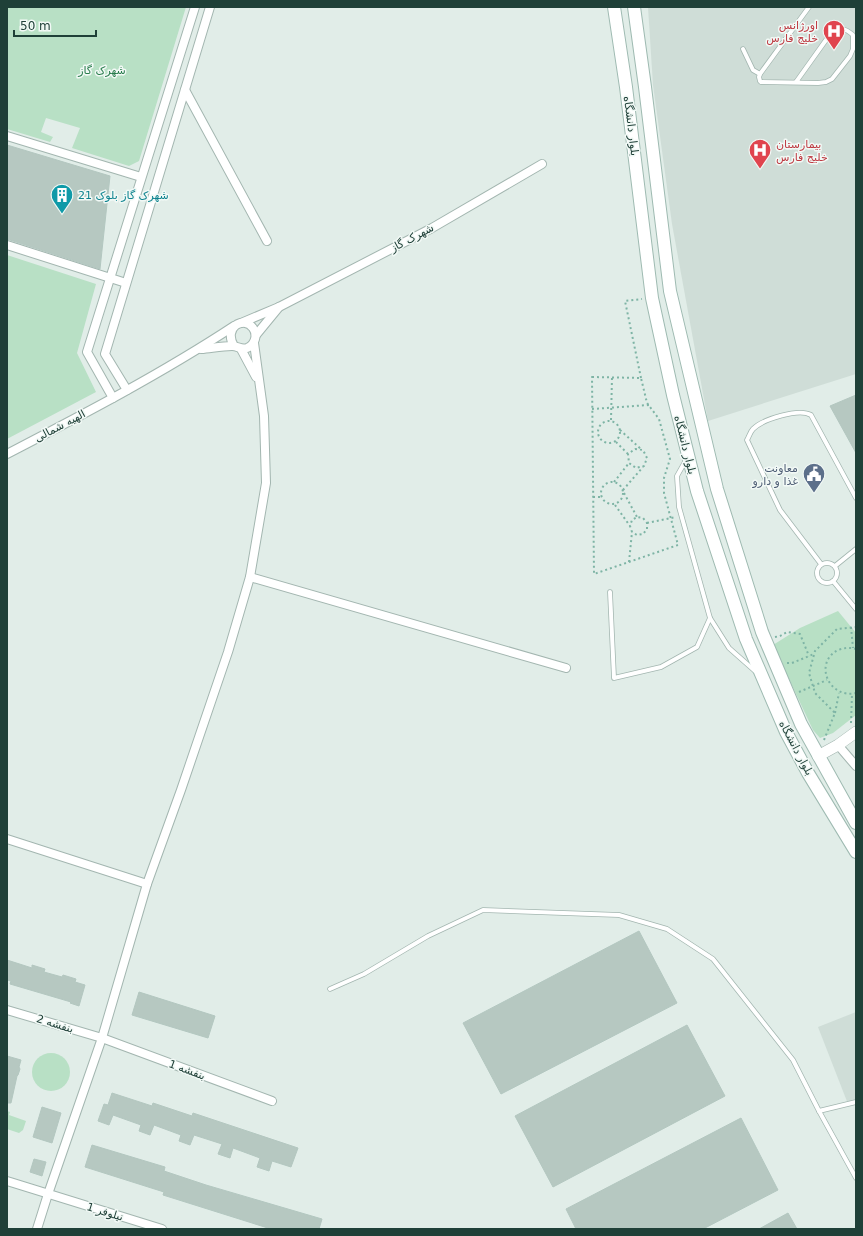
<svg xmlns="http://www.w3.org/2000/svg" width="863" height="1236" font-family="'DejaVu Sans',Vazirmatn,sans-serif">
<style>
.built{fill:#cfddd7}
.green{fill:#b8e0c5}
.building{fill:#b6c8c1;stroke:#b3c7c0}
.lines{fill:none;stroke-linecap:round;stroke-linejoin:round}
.service-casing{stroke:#a3b6b0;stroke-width:5.5}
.minor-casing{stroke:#a3b6b0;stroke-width:10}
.tertiary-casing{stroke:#a3b6b0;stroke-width:12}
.secondary-casing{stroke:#9ebab1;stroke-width:14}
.path{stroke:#7eb4a5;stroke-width:2;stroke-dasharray:2 3;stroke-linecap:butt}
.service{stroke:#fff;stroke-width:4}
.minor{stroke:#fff;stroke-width:8}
.tertiary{stroke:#fff;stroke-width:11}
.secondary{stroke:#fff;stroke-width:12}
.labels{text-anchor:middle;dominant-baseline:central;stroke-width:3;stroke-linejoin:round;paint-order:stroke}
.health-label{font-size:11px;fill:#be3a42;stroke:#f2f9f6;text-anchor:end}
.park-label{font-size:11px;fill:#267a4a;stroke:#f2f9f6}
.street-label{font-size:11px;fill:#1f4038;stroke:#f2f9f6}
.culture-label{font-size:11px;fill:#0d838f;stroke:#f2f9f6;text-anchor:start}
.service-label{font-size:11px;fill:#4e5e75;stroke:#f2f9f6;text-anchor:end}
</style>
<rect width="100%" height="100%" fill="#e1ede8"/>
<g class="built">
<path d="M648,7H856V374L708,421L672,224L653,85Z"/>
<path d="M856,1012V1101L848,1104L818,1027Z"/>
</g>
<g class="green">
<path d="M7,7H186L139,161L129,166L72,148L80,128L46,118L41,132L53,137L50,142L7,129Z"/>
<path d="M7,255L96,284L77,353L96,392L7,439Z"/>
<path d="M838,611L856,633V715L833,733L820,738L813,730L773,645L800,628Z"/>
<circle cx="51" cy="1072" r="19"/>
<path d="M7,1111L10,1112L9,1115L26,1121L23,1130L19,1133L7,1129Z"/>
</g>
<g class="building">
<path d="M7,145L110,176L100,269L7,239Z"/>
<path d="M856,395V453L830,406Z"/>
<path d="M639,931L677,1003L501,1094L463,1023Z"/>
<path d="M7,960L32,968V965L45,969L44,972L62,977L63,975L76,979L75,982L85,985L79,1006L70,1003L71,1002L10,984L11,981L7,980Z"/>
<path d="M139,992L215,1016L208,1038L132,1015Z"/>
<path d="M687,1025L725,1096L553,1187L515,1116Z"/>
<path d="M7,1056L21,1060L19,1067L20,1069L18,1075L17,1076L11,1103H7Z"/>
<path d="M112,1093L152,1106L153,1103L192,1116L193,1113L298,1148L291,1167L272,1161L269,1171L257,1167L260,1158L233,1148L230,1158L218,1154L222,1144L194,1135L190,1145L179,1141L181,1135L154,1125L150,1135L139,1131L141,1125L113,1115L109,1125L98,1121L104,1104L108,1105Z"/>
<path d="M42,1107L61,1113L52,1143L33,1137Z"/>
<path d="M741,1118L778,1190L703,1229H576L566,1209Z"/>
<path d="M92,1145L165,1167L164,1171L206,1185L322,1219L319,1229H271L163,1195L164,1192L85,1167Z"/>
<path d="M34,1159L46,1162L42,1176L30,1172Z"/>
<path d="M788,1213L797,1229H759Z"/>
</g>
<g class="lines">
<g class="service-casing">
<g id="service">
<path d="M743,49L753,70L760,74"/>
<path d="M796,82L831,33C840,27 845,28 853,35V49L850,56L832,79L826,82L818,83L761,82L760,81L759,77L760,74L809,7"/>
<path d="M686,460L677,476L679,507L710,618L729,648L755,671"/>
<circle cx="827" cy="573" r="10"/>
<path d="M821,564L780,510L747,440C749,437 750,432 753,429C763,419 799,408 811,415L856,498"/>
<path d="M835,566L856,549"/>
<path d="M833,581L856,609"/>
<path d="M610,592L614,678L661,667L697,647L710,618"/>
<path d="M330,989L364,974L428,936L483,910L619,915L667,929L713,959L793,1060L819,1111"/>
<path d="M856,1102L819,1111L856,1178"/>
</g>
</g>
<g class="minor-casing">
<g id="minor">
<path d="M185,90L267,241"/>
<path d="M7,136L141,177"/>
<path d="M7,245L126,283"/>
<path d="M241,323L279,307L432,228L542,164"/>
<path d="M256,335L279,307"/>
<path d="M201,349C212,348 222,346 232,346C238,346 241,350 247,348C255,345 258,335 253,328C243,315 223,328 234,346"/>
<path d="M241,349L256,377"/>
<path d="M127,390L105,354L210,7"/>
<path d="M113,398L87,352L195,7"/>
<path d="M7,454C84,414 161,374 234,326"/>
<path d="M250,577L566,668"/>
<path d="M838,745L856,766"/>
<path d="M7,839L147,884"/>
<path d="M7,1010L102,1038L272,1101"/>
<path d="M7,1181L162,1229"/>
<path d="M37,1229L48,1194L102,1038L147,884L181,790L228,652L250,577L266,483L264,416L254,343"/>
</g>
</g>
<g class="tertiary-casing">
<path id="tertiary" d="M818,756L838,745L856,732"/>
</g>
<g class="secondary-casing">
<g id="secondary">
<path d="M614,7L626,87L652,298L673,395L697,491L746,639L786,732L808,773L856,852"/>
<path d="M634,7L645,87L670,291L717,489L762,632L801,724L856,823"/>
</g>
</g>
<g class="path">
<path d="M592,377L641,378L647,403L659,419L670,459L664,478V493L678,545L594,574Z"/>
<path d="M641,378L625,301L642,299"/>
<path d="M592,409L649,405"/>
<path d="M611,420L612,377"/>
<circle cx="609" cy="432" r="11"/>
<path d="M620,430L642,450"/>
<path d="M616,442L628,454"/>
<path d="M635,449L643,450L647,458L644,466L636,468L629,463L628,454Z"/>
<circle cx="612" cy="493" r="11"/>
<path d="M614,482L629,463"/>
<path d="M623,490L643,467"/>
<path d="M624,493L637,517"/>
<path d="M593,497H602"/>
<path d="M615,505L630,526"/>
<path d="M647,523L676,517"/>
<path d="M629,562L632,532L630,526L632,520L637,517L643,518L647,523V529L643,534L637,535L632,532"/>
<path d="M851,627L853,648"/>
<path d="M775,637L780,636L787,632L800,634L809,656"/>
<path d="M856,649C850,647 844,648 838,650C813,663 829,699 856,693"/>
<path d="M787,663H792L814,654"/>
<path d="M799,692L827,680"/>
<path d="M835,713L839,693"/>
<path d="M851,723L852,694"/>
<path d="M824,740L835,713L815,693L809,673L815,651L837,629L856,627"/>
</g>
<use href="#service" class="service"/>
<use href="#minor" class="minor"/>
<use href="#tertiary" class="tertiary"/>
<use href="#secondary" class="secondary"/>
</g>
<defs>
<g id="hospital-pin" transform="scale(1.15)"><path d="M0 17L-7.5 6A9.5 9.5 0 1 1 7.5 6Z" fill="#e0444e" stroke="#f2f9f6"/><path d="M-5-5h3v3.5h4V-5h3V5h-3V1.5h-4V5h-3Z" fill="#fff"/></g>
<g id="building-pin" transform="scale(1.15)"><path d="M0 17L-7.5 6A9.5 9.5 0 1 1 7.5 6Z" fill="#0f9aa8" stroke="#f2f9f6"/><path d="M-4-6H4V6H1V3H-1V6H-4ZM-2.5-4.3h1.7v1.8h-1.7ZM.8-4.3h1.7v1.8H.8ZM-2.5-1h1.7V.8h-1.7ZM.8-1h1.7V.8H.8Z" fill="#fff"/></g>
<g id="civic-pin" transform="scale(1.15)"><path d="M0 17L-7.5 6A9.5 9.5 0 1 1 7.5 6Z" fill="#5c6f8a" stroke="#f2f9f6"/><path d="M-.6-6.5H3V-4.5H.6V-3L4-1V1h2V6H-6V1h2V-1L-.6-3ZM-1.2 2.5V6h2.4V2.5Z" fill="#fff"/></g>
</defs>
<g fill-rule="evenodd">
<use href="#hospital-pin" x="834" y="31"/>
<use href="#hospital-pin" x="760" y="150"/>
<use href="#building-pin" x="62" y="195"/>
<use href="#civic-pin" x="814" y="474"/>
</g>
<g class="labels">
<g class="health-label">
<text x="818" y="25">اورژانس<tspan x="818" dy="13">خلیج فارس</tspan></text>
<text x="776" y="144" text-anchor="start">بیمارستان<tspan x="776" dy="13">خلیج فارس</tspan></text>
</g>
<g class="park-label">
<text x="102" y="70">شهرک گاز</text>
</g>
<g class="street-label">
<text transform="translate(631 126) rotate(83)">بلوار دانشگاه</text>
<text transform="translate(412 238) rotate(-28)">شهرک گاز</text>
<text transform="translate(60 426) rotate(-28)">الهیه شمالی</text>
<text transform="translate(685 445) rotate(76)">بلوار دانشگاه</text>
<text transform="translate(796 748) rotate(62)">بلوار دانشگاه</text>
<text transform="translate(55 1024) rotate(17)">بنفشه 2</text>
<text transform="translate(187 1070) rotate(20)">بنفشه 1</text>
<text transform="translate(105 1212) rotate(17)">نیلوفر 1</text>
</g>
<g class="culture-label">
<text x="78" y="195">شهرک گاز بلوک 21</text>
</g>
<g class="service-label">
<text x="798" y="468">معاونت<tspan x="798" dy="13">غذا و دارو</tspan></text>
</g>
</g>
<rect width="863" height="1236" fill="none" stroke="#1f4038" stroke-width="16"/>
<path d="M14 30v6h82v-6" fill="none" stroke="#1f4038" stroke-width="2"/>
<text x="20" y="30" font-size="12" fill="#1f4038" stroke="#f2f9f6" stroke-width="3" paint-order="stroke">50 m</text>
</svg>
